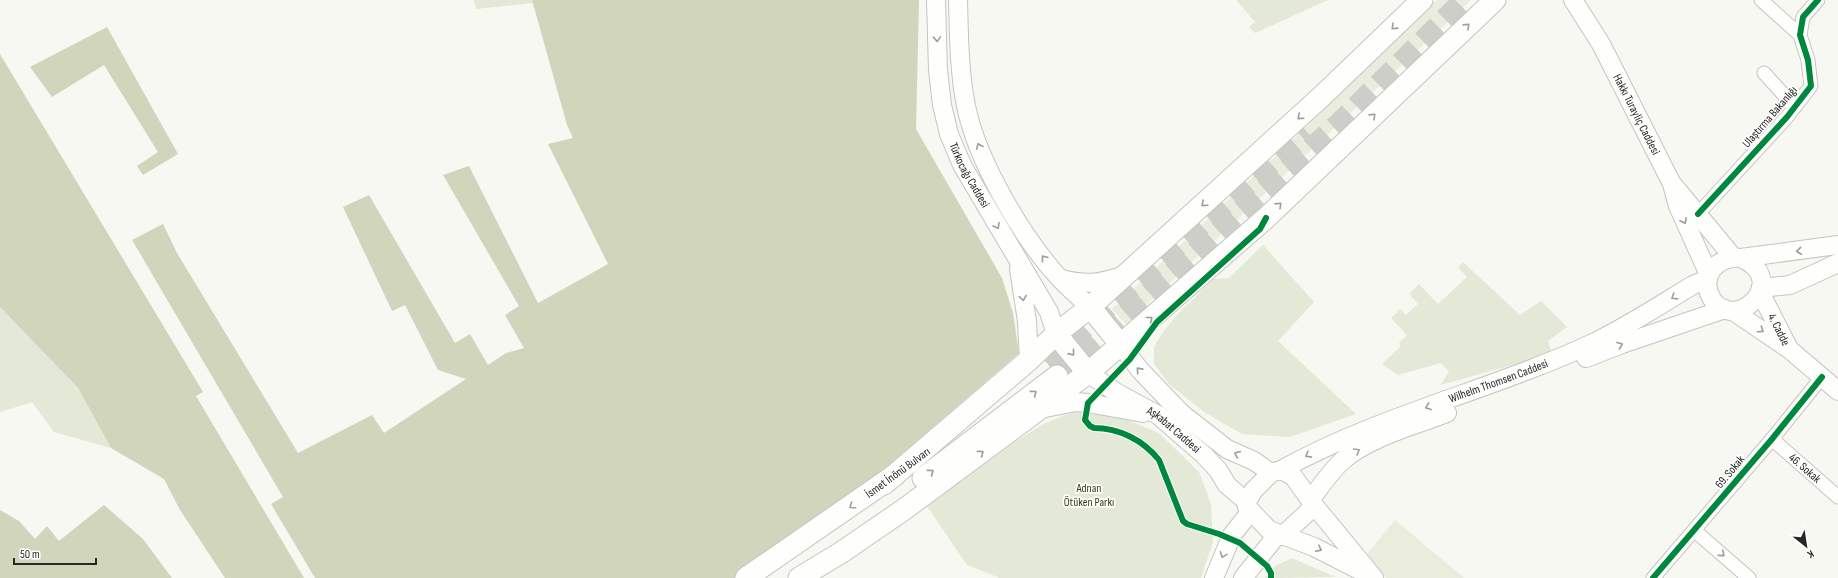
<svg xmlns="http://www.w3.org/2000/svg" width="1838" height="578" font-family="'Sofia Sans Condensed',sans-serif">
<style>
.built{fill:#eaecde}
.green{fill:#e4e8d6}
.forest{fill:#d0d5bb}
.lines{fill:none;stroke-linecap:round;stroke-linejoin:round}
.primary-tunnel{stroke:#cdcec8;stroke-width:21;stroke-dasharray:21 10;stroke-linecap:butt}
.minor-casing{stroke:#c4c5c0;stroke-width:15}
.secondary-casing{stroke:#c4c5c0;stroke-width:20}
.primary-casing{stroke:#c4c5c0;stroke-width:23}
.minor{stroke:#fefefd;stroke-width:13}
.secondary{stroke:#fefefd;stroke-width:18}
.primary{stroke:#fefefd;stroke-width:21}
.cycleway-casing{stroke:#fff;stroke-width:8}
.cycleway{stroke:#00873e;stroke-width:6}
.oneway{stroke:#9d9e9b}
.labels{text-anchor:middle;dominant-baseline:central;stroke-width:3.5;stroke-linejoin:round;paint-order:stroke}
.street-label{font-size:12px;fill:#272824;stroke:#fff}
.park-label{font-size:12px;fill:#373e0c;stroke:#fff}
</style>
<rect width="100%" height="100%" fill="#f7f8f1"/>
<g class="built">
<path d="M1437,0H1471L1126,324L1112,309L1291,141Z"/>
<path d="M1395,520L1464,578H1386L1364,558Z"/>
</g>
<g class="green">
<path d="M474,0H532L533,3L476,9Z"/>
<path d="M1236,0H1328L1255,33L1249,27L1255,22Z"/>
<path d="M1263,245L1314,302L1278,341L1356,414L1290,437L1242,434L1204,412L1170,385L1154,364V347L1163,332L1179,313L1213,279L1229,278Z"/>
<path d="M1463,262L1520,315L1541,301L1567,327L1548,341L1552,354L1440,385L1449,372L1441,363L1398,375L1382,364L1401,346L1399,343L1407,335L1391,318L1400,309L1406,315L1418,304L1409,294L1419,284L1438,304L1467,277L1458,267Z"/>
<path d="M0,307L78,388L111,448L54,432L32,402L0,412Z"/>
<path d="M1081,409L1115,415L1159,433L1199,472L1211,504L1213,542L1201,578H1000L967,565L927,506L1015,442L1045,423Z"/>
<path d="M1292,558L1335,577L1265,578L1275,566Z"/>
</g>
<g class="forest">
<path d="M532,0H919L916,129L1002,278L1013,313L1019,353L840,507L739,578H315L271,504L283,497L132,240L163,224L177,253L298,453L372,415L384,433L466,379L438,370L405,305L392,311L343,207L369,195L455,343L470,334L488,365L506,353L524,348L505,315L519,306L443,175L469,166L538,303L608,264L548,144L573,138L567,125Z"/>
<path d="M107,27L178,154L143,175L137,166L158,152L104,65L52,97L30,67Z"/>
<path d="M0,54L203,392L196,396L304,578H225L180,510L164,479L111,448L78,388L0,307Z"/>
<path d="M104,505L143,539L172,578H0V510L19,521L35,539L47,526L59,541Z"/>
</g>
<g class="lines">
<g class="primary-tunnel">
<path d="M1046,362L1307,132"/>
<path d="M1057,376L1340,122L1464,0"/>
</g>
<g class="minor-casing">
<g id="minor">
<path d="M1761,0L1800,35"/>
<path d="M1764,73L1794,106"/>
<path d="M1698,214L1787,117L1811,86L1808,60L1800,35L1803,17L1818,0"/>
<path id="s1" d="M1772,439L1838,497"/>
<path d="M1695,531L1749,578"/>
<path d="M1653,578L1772,439L1822,377"/>
</g>
</g>
<g class="secondary-casing">
<g id="secondary">
<path id="s2" d="M936,0L938,70L942,105L949,134L962,165L1049,312L1056,334"/>
<path d="M958,0C959,35 959,71 966,106C977,161 1023,239 1061,280C1070,289 1080,298 1090,307"/>
<path id="s3" d="M1573,0L1601,44L1672,184L1678,206L1709,275"/>
<path d="M1674,186L1733,257"/>
<path d="M1741,258C1795,282 1728,340 1709,293C1701,271 1722,256 1741,258L1838,245"/>
<path d="M1019,269L1027,321L1029,360"/>
<path d="M1061,279C1086,285 1100,284 1125,275"/>
<path d="M1761,288L1790,285L1838,263"/>
<path id="s4" d="M1760,292L1788,347"/>
<path d="M1733,311L1789,349L1838,391"/>
<path d="M1120,344L1140,370L1181,413L1227,449L1254,461L1271,473"/>
<path d="M1586,358L1622,344L1725,309"/>
<path id="s5" d="M1088,373L1117,393L1158,415L1204,455L1218,470L1227,485L1247,502"/>
<path d="M1040,409L1076,402L1088,403L1143,413"/>
<path id="s6" d="M1281,470C1380,415 1492,390 1593,343C1628,326 1660,305 1693,285L1708,279"/>
<path d="M1311,499C1321,486 1330,472 1342,461C1369,437 1414,426 1447,413"/>
<path d="M1282,536L1307,513L1313,504"/>
<path d="M1371,576L1314,547L1269,530L1247,507V502L1253,491L1271,473L1281,470L1293,476L1313,504L1374,578"/>
<path d="M1214,578L1232,535L1251,511"/>
<path d="M1243,578L1277,535"/>
</g>
</g>
<g class="primary-casing">
<g id="primary">
<path d="M1090,307L1120,344"/>
<path d="M1056,334L1088,373"/>
<path d="M923,478L1057,376"/>
<path d="M884,484L1029,360L1056,334L1090,307L1322,96L1422,0"/>
<path d="M746,578L895,475"/>
<path d="M799,578L842,552L906,508L1088,373L1266,218L1495,0"/>
</g>
</g>
<use href="#minor" class="minor"/>
<use href="#secondary" class="secondary"/>
<use href="#primary" class="primary"/>
<g class="cycleway-casing">
<g id="cycleway">
<path d="M1698,214L1787,117L1811,86L1808,60L1800,35L1803,17L1818,0"/>
<path d="M1266,218L1260,229L1157,322L1130,359L1088,403L1085,420L1090,426L1094,428C1119,428 1143,440 1159,460L1183,521L1187,524L1219,534L1240,543L1267,566L1271,573V578"/>
<path d="M1653,578L1772,439L1822,377"/>
</g>
</g>
<use href="#cycleway" class="cycleway"/>
</g>
<defs><path id="oneway-chevron" d="M-2-3.5L2.5 0L-2 3.5" fill="none" stroke-width="1.6" stroke-linecap="round" stroke-linejoin="round"/></defs>
<g class="oneway">
<use href="#oneway-chevron" transform="translate(1467 26) rotate(-44)"/>
<use href="#oneway-chevron" transform="translate(1394 27) rotate(136)"/>
<use href="#oneway-chevron" transform="translate(937 39) rotate(88)"/>
<use href="#oneway-chevron" transform="translate(1373 116) rotate(-44)"/>
<use href="#oneway-chevron" transform="translate(1300 117) rotate(138)"/>
<use href="#oneway-chevron" transform="translate(979 146) rotate(-113)"/>
<use href="#oneway-chevron" transform="translate(1204 204) rotate(138)"/>
<use href="#oneway-chevron" transform="translate(1279 205) rotate(-44)"/>
<use href="#oneway-chevron" transform="translate(1684 221) rotate(65)"/>
<use href="#oneway-chevron" transform="translate(997 226) rotate(60)"/>
<use href="#oneway-chevron" transform="translate(1799 251) rotate(174)"/>
<use href="#oneway-chevron" transform="translate(1044 258) rotate(-128)"/>
<use href="#oneway-chevron" transform="translate(1674 297) rotate(148)"/>
<use href="#oneway-chevron" transform="translate(1023 298) rotate(81)"/>
<use href="#oneway-chevron" transform="translate(1150 319) rotate(-39)"/>
<use href="#oneway-chevron" transform="translate(1761 330) rotate(34)"/>
<use href="#oneway-chevron" transform="translate(1620 345) rotate(-21)"/>
<use href="#oneway-chevron" transform="translate(1072 353) rotate(51)"/>
<use href="#oneway-chevron" transform="translate(1139 370) rotate(-132)"/>
<use href="#oneway-chevron" transform="translate(1034 393) rotate(-37)"/>
<use href="#oneway-chevron" transform="translate(1428 407) rotate(160)"/>
<use href="#oneway-chevron" transform="translate(1357 451) rotate(-31)"/>
<use href="#oneway-chevron" transform="translate(981 453) rotate(-37)"/>
<use href="#oneway-chevron" transform="translate(1237 454) rotate(-156)"/>
<use href="#oneway-chevron" transform="translate(1308 455) rotate(151)"/>
<use href="#oneway-chevron" transform="translate(931 472) rotate(-37)"/>
<use href="#oneway-chevron" transform="translate(852 506) rotate(145)"/>
<use href="#oneway-chevron" transform="translate(1319 549) rotate(26)"/>
<use href="#oneway-chevron" transform="translate(1722 554) rotate(41)"/>
<use href="#oneway-chevron" transform="translate(1223 555) rotate(111)"/>
</g>
<g class="labels">
<g class="street-label">
<text stroke="none"><textPath href="#s3" startOffset="131">Hakkı Turayliç Caddesi</textPath></text>
<text transform="translate(1770 117) rotate(-49)">Ulaştırma Bakanlığı</text>
<text stroke="none"><textPath href="#s2" startOffset="181">Türkocağı Caddesi</textPath></text>
<text stroke="none"><textPath href="#s4" startOffset="42">4. Cadde</textPath></text>
<text stroke="none"><textPath href="#s6" startOffset="235">Wilhelm Thomsen Caddesi</textPath></text>
<text stroke="none"><textPath href="#s5" startOffset="103">Aşkabat Caddesi</textPath></text>
<text stroke="none"><textPath href="#s1" startOffset="44">46. Sokak</textPath></text>
<text transform="translate(1730 472) rotate(-50)">69. Sokak</text>
<text transform="translate(898 473) rotate(-36)">İsmet İnönü Bulvarı</text>
</g>
<g class="park-label">
<text x="1089" y="488">Adnan<tspan x="1089" dy="14">Ötüken Parkı</tspan></text>
</g>
</g>
<g transform="translate(1806 546) rotate(150)" stroke="#ffffff" stroke-width="3" paint-order="stroke">
<path d="M0-3L7 15L0 10L-7 15Z" fill="#272824"/>
<text y="-6" font-size="11" font-weight="bold" text-anchor="middle" fill="#272824">K</text>
</g>
<path d="M14 558v6h82v-6" fill="none" stroke="#272824" stroke-width="2"/>
<text x="20" y="558" font-size="12" fill="#272824" stroke="#ffffff" stroke-width="3" paint-order="stroke">50 m</text>
</svg>
